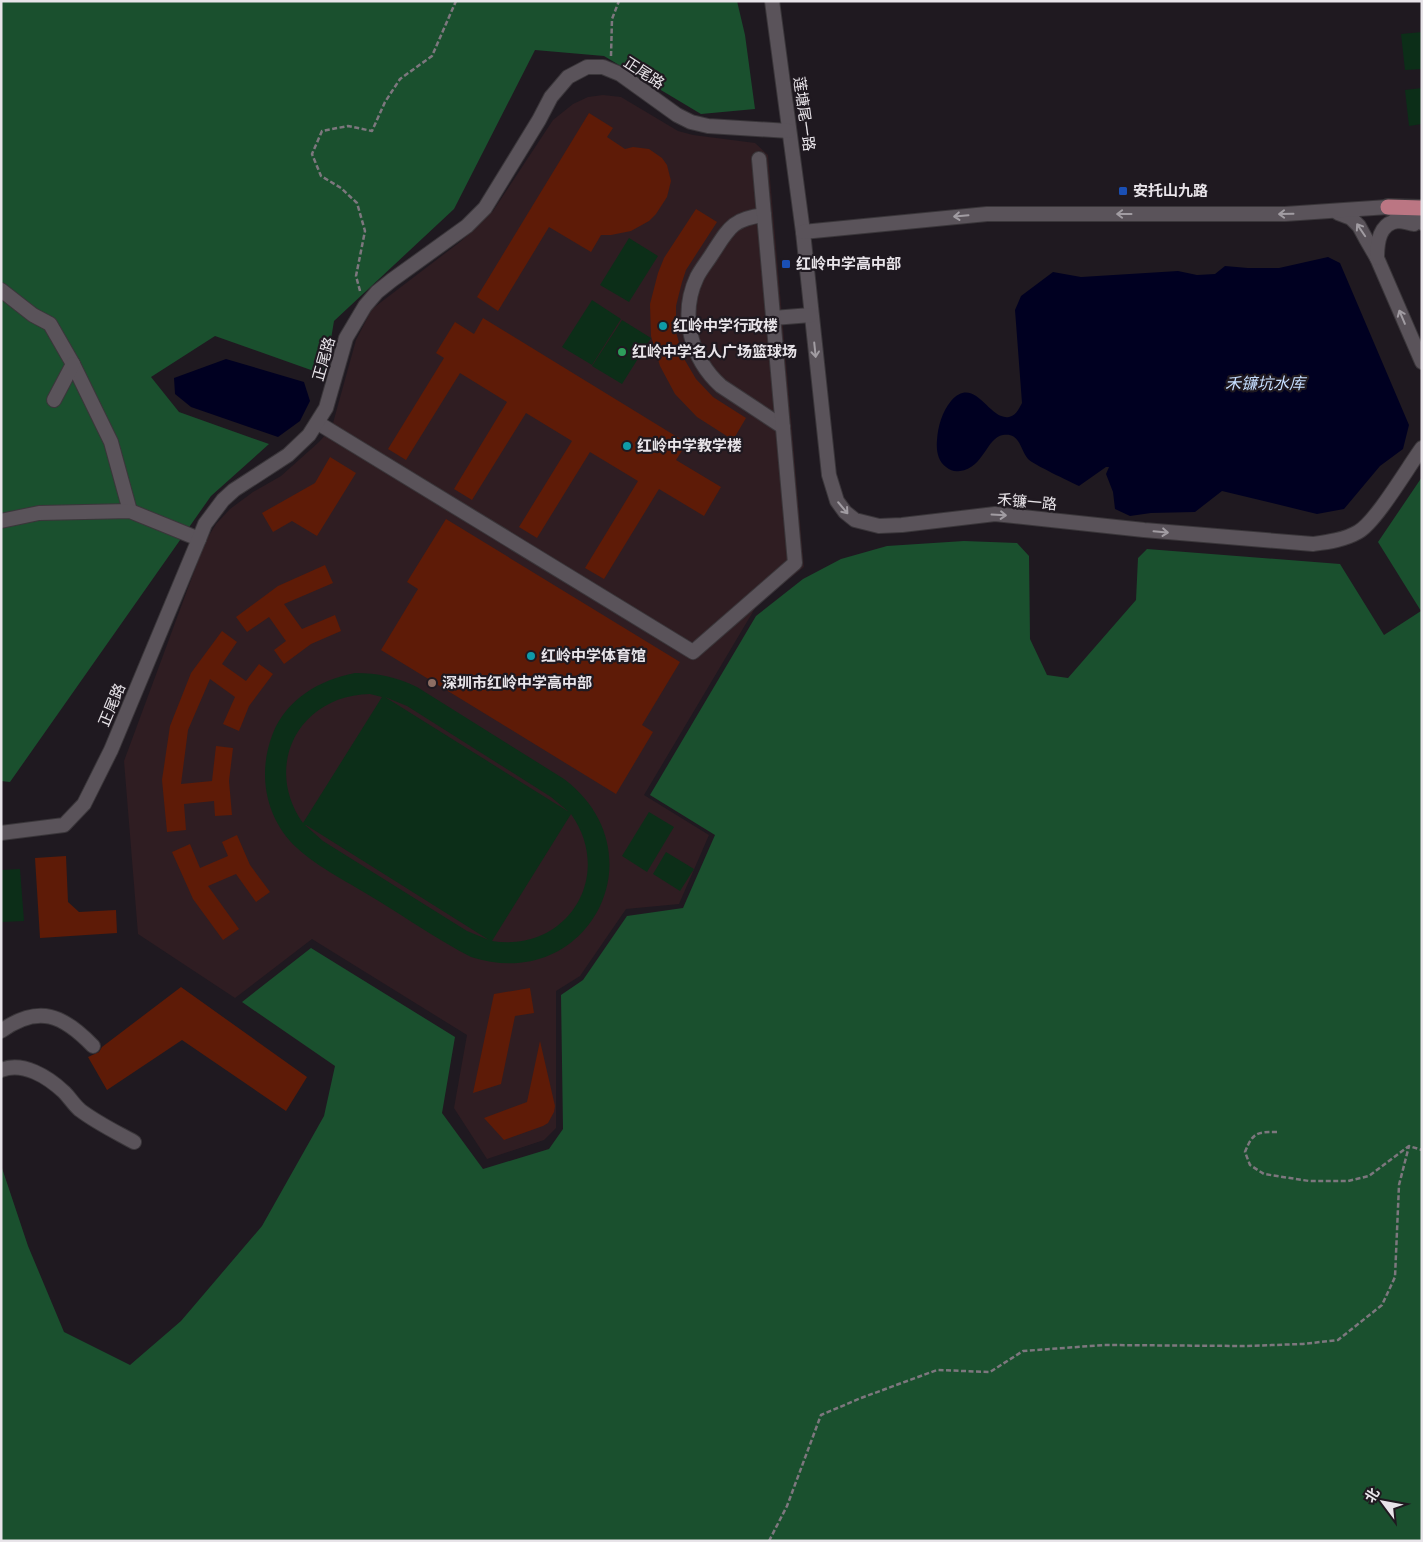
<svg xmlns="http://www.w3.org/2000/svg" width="1423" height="1542" font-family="Bitter,'Noto Sans SC',serif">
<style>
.education{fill:#2f1d22}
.green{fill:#0c2e18;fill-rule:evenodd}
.forest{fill:#1a502e}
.water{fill:#000021}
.building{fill:#5e1b07}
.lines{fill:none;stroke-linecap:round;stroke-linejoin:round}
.minor-casing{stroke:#3a363a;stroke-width:16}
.major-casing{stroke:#3a363a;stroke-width:18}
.path{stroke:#7d777e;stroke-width:2.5;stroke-dasharray:5 2.5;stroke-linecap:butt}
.minor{stroke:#5a535a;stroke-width:14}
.major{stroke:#bb7683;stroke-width:15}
.oneway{stroke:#a19ca2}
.transit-dot{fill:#1a4fb4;stroke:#1f1920;stroke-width:2}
.culture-dot{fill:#0f9aa8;stroke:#1f1920;stroke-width:2}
.leisure-dot{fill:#2e9e5b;stroke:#1f1920;stroke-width:2}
.education-dot{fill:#8d6e63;stroke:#1f1920;stroke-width:2}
.labels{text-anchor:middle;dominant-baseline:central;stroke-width:4.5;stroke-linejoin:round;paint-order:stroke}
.street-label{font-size:15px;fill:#e8e4e9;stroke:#1f1920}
.poi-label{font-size:15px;font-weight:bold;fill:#e8e4e9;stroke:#1f1920;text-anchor:start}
.water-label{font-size:16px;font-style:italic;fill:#c6deff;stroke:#1f1920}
</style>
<rect width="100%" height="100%" fill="#1f1920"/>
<path class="education" d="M603,95L621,97L678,131L693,135L755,143L768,155L804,567L757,605L644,795L709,835L679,904L626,909L580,976L556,991V1128L544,1140L487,1159L454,1108L467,1035L312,939L235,998L138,934L124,761L205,542L216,524L230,509L253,492L281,476L319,442L327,433L333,423L356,340L372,309L460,242L493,211L553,120L573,104L588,97Z"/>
<g class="green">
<path d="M1422,32V69L1405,70L1401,34Z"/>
<path d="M1422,88V124L1409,126L1405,90Z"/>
<path d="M629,238L658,256L629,302L600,285Z"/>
<path d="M592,300L621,319L592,365L562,347Z"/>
<path d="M622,320L651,338L622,384L592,366Z"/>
<path d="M355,673C378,673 396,677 417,687L564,779C662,853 588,995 471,957C438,940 408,919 377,900C353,885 317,867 297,848C265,818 257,773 273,733C287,699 319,680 355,673ZM370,694L382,697L303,823C262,765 300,695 370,694ZM385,697L407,706L551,797L569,812ZM571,814C615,876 567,953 492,941ZM305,825H306L489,940L467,931L323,841Z"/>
<path d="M649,812L674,827L647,872L622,856Z"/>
<path d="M666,852L694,869L680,891L653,874Z"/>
<path d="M20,869L24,921L1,922V870Z"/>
</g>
<g class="forest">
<path d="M1,1H737L745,35L755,109L701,114L604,56L535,50L454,209L334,321L325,375L215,336L151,377L179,412L269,444L211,496L10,782L1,781Z"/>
<path d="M1422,477V1541H1V1165L28,1246L64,1332L130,1365L181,1321L262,1226L324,1116L335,1066L242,1002L311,948L455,1037L442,1113L483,1169L549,1149L563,1129L561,995L583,980L627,916L683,908L715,835L650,795L756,616L803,579L841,559L887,546L964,541L1017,543L1029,556L1030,639L1047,675L1068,678L1136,600L1138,558L1147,549L1340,564L1384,635L1421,611L1378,542Z"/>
</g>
<g class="water">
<path d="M1328,257L1340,263L1409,425L1403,449L1380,466L1344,509L1317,514L1222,491L1195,512L1151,513L1130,516L1115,509L1113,492L1106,474L1109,467H1106L1079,486C1069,481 1034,465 1028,459C1020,450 1020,432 1003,435C986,438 984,468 960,471C955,472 951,471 946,467C938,461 936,451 937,440C938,426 942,412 951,401C975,374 989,421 1009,417C1016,415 1019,409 1022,403L1015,310L1021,296L1053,272L1081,277L1178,271L1197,275L1215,274L1225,266L1248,268H1279Z"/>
<path d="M226,359L304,382L310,401L300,421L278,437L191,407L175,394L174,378Z"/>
</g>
<g class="building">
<path d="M589,113L613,128L607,137L625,149L633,147L649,149L662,158L667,165L671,181L667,197L656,214L649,221L631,231L611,235H601L591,252L549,227L498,311L477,297Z"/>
<path d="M696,209L717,222L686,270L682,282L676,306V332L683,357L696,379L713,397L746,418L733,440L697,417L675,394L660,366L651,336L650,304L658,273L664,258Z"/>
<path d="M483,318L687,443L676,460L721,487L704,516L659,489L604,579L585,568L638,481L590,452L537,538L519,527L572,441L526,413L472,500L454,489L507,402L460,373L406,460L388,449L444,358L436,353L455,322L474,334Z"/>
<path d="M330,457L356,473L317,536L292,521L273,532L262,513L315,483Z"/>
<path d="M446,519L680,662L642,725L653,732L616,794L381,650L418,589L407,582Z"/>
<path d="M325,565L333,583L284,604L302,629L335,615L341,631L311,644L284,664L274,650L286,641L269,617L247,632L236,617L278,586Z"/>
<path d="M222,631L237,642L222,664L246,681L259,664L273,674L249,706L239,731L223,724L235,697L210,679L188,730L181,784L212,781L216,746L233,748L229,781L232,815L215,816L214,801L184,804L186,830L167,832L162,780L170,726L191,673Z"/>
<path d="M237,835L250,865L270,892L256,902L236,874L208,886L239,929L223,940L193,899L172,852L190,844L200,868L228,856L222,842Z"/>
<path d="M66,856L68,902L79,912L116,910L117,933L40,938L35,858Z"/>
<path d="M181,987L307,1077L286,1111L182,1040L107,1090L88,1057L99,1052L102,1047Z"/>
<path d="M530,988L534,1013L515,1016L501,1084L473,1093L494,994Z"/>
<path d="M540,1041L555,1106L554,1112L548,1123L543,1126L504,1140L484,1118L527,1102Z"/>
</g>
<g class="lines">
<g class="minor-casing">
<g id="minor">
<path d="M772,1L803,232L829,475L837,501L845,512L855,520L879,526L902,525L995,514L1144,530L1313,544C1328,542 1344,540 1358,532C1376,522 1408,467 1422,448"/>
<path d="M1338,213L1351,218L1359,226L1366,239L1377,258L1422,362"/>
<path d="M764,215C732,219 729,228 712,254C707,262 701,269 697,277C679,315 691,359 721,386L783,427"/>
<path d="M803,232L987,214H1285L1388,207L1422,223"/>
<path d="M1377,258C1377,243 1379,223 1398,221C1403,221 1409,223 1414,224"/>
<path d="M1,290L33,315L50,324L73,364L111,442L130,511"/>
<path d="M773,318L811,315"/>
<path d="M54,400L73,364"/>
<path d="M318,423L693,652L795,563L759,159"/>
<path d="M1,521L39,513L130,511L199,539"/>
<path d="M1,833L64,825L84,804L111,750L199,539L205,524L223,500L234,490L288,455L309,435L326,408L346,338L365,306L377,292L392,280L467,226L485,208L539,120L551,97L568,77L587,67H603L620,74L677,115L691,122L708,126L789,131"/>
<path d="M1,1031C39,1004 63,1015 93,1046"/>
<path d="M1,1070C23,1061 48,1077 64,1092C70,1098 74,1105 80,1110C97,1123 116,1132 134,1142"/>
</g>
</g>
<g class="major-casing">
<path id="major" d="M1388,207L1422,208"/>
</g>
<g class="path">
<path d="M611,56L612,19L619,1"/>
<path d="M360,291L356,276L365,231L357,203L341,188L321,176L312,154L322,131L348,126L372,131L385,102L400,79L432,56L456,1"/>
<path d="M1277,1132C1257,1132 1253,1132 1245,1152L1250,1165L1264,1174L1309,1181H1348L1369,1176L1409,1146L1422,1150"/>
<path d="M769,1541L787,1506L821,1415L861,1398L937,1370L990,1372L1023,1351L1104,1345L1244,1346L1303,1344L1338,1340L1382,1305L1395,1277L1399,1185L1409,1146"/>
</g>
<use href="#minor" class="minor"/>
<use href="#major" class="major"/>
</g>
<defs><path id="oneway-shaft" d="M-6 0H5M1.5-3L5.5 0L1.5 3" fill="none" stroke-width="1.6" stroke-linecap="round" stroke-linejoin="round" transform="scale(1.25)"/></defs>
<g class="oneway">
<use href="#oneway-shaft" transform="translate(1124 214) rotate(-180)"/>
<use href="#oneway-shaft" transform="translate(1286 214) rotate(179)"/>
<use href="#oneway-shaft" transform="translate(961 216) rotate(175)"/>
<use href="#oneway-shaft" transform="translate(1361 230) rotate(-124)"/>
<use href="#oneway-shaft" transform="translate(1402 317) rotate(-113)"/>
<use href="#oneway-shaft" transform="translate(815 350) rotate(84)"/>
<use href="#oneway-shaft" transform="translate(843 508) rotate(50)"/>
<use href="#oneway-shaft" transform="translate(999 515) rotate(3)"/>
<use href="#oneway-shaft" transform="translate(1161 532) rotate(5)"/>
</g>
<g class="transit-dot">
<rect x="1118" y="186" width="10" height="10" rx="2.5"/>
<rect x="781" y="259" width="10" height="10" rx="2.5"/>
</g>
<g class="culture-dot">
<circle cx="663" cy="326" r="5"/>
<circle cx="627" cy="446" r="5"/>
<circle cx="531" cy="656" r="5"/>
</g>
<circle class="leisure-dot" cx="622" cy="352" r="5"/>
<circle class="education-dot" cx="432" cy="683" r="5"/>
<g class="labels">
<g class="street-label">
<text transform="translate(644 73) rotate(33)">正尾路</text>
<text transform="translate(804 114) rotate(82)">莲塘尾一路</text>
<text transform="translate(324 359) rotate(-74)">正尾路</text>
<text transform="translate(1027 502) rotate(5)">禾镰一路</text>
<text transform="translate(112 705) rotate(-67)">正尾路</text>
</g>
<g class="poi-label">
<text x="1133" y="191">安托山九路</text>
<text x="796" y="264">红岭中学高中部</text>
<text x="673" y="326">红岭中学行政楼</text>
<text x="632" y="352">红岭中学名人广场篮球场</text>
<text x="637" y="446">红岭中学教学楼</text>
<text x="541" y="656">红岭中学体育馆</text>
<text x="442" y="683">深圳市红岭中学高中部</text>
</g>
<g class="water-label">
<text x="1265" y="383">禾镰坑水库</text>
</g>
</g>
<rect width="1423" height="1542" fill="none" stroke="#e8e4e9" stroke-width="5"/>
<g transform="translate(1383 1502) rotate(302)" stroke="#1f1920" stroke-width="4" paint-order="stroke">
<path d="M0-4L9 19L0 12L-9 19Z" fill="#e8e4e9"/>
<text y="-8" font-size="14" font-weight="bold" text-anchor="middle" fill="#e8e4e9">北</text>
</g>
</svg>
